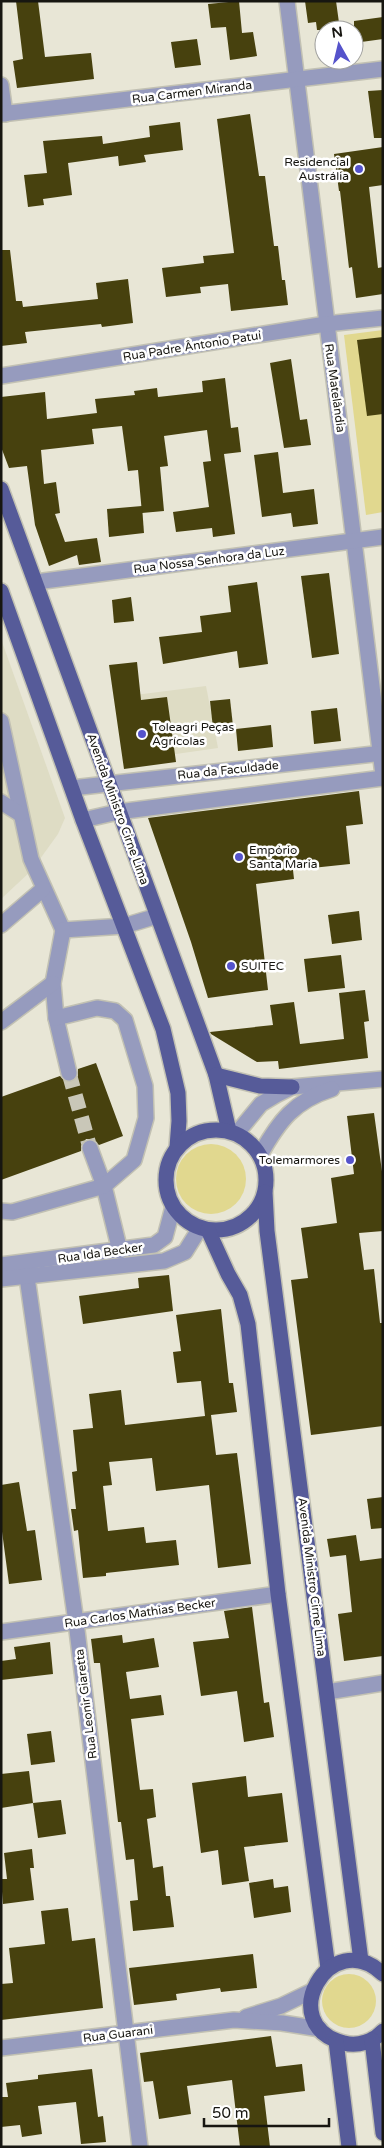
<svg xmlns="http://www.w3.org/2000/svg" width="384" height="2148" font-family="'Varela Round',sans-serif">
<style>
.built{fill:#dedcc4}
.green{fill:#e1d88f}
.building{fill:#47410e}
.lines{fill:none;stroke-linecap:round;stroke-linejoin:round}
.minor-tunnel{stroke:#c9c7b8;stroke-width:15;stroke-dasharray:15 8;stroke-linecap:butt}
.minor-casing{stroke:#c2c1b3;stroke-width:18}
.major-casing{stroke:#c2c1b3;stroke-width:18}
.minor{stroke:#969bbe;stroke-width:15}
.major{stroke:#565b99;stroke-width:15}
.poi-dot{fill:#5553cb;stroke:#fff;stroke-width:2}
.labels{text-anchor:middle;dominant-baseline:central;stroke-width:5;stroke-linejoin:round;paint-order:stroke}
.street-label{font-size:12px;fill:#171611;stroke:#fff}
.poi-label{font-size:12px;fill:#171611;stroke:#fff;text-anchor:start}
</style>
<rect width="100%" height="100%" fill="#e8e6d6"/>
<g class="built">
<path d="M1,639L65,818L58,834L32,870L1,899Z"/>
<path d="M206,686L218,748L134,760L127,696Z"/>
</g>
<g class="green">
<path d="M383,330V512L366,515L344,335Z"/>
<circle cx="211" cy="1179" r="35"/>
<circle cx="349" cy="2001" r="27"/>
</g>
<g class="building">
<path d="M16,1H38L45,57L91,53L94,79L17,88L13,61L23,59Z"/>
<path d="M239,1L242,33L253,32L257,56L230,60L226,27L211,28L208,4Z"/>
<path d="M305,1H336L340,30H317L316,22L308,23Z"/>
<path d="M383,17V39L354,43V21Z"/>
<path d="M197,39L201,65L175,68L171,42Z"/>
<path d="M383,90V138H374L368,91Z"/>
<path d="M250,114L259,176H265L274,246H278L282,280H285L288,305L231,311L228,284L200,287L201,293L166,297L162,268L204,263L203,256L234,253L217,119Z"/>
<path d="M180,122L183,150L144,155L146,162L119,166L118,156L68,163L72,195L43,199L44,205L28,207L24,175L47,173L43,141L102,136L103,144L150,137L149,126Z"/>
<path d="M383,147V185L369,187L378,268L383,267V294L356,298L352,267L349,268L340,191H339L334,154Z"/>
<path d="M1,250H10L16,301H22L23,307L98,299L96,283L128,279L133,323L102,327L101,324L25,332L27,343L1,346Z"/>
<path d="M383,337V414L367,416L357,340Z"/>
<path d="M291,359L300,420L307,419L311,445L284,448L270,363Z"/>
<path d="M225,378L231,428L238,427L241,452L224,454L235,534L213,537L212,528L176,532L173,512L209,507L203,462L211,461L207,430L164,436L168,466L160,467L164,511L142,513L138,470L128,471L122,426L92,429L94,444L41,450L44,484L56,482L60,513L55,514L65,542L97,538L101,562L79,565L77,555L49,566L35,525L27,466L9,468L1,447V397L45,392L47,419L97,413L95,399L135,395L134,391L157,388L158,397L203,392L202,381Z"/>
<path d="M278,452L283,493L314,489L318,524L293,527L291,513L262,517L254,455Z"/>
<path d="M142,506L144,533L109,537L107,509Z"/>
<path d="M329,573L339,654L312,658L301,576Z"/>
<path d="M257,582L268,664L239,668L237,651L163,664L159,637L202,632L200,616L231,612L228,586Z"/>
<path d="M131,597L134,621L114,623L112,600Z"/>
<path d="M137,662L141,700L167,697L176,762L124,769L109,665Z"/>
<path d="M230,699L233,726L213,728L210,701Z"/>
<path d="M337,708L341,741L314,744L311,711Z"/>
<path d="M271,725L273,747L238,751L236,729Z"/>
<path d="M359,791L363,824L346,826L350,864L293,870L294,879L256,884L268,990L208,998L191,942L148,818Z"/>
<path d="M359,911L362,940L332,944L328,915Z"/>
<path d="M341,955L345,988L308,992L304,959Z"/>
<path d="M365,990L369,1021L364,1022L368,1058L279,1069L278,1061L257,1062L211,1034L210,1032L273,1025L270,1005L294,1002L300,1044L344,1039L339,993Z"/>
<path d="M96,1063L123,1136L99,1145L92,1139H86L81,1146V1151L1,1180V1097L60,1076L66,1082H72L78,1076V1069Z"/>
<path d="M374,1113L383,1179V1231L359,1233L364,1270L374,1269L380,1323H383V1426L311,1435L291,1280L308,1278L301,1228L337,1223L331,1178L354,1174L347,1116Z"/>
<path d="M169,1275L173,1311L83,1324L79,1296L139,1288L138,1278Z"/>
<path d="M221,1309L229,1383H233L237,1412L211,1415L216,1455L237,1453L251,1564L218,1568L209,1485L156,1491L152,1458L109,1462L112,1485L103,1486L108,1531L144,1527L146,1543L176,1540L179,1565L106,1573V1576L83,1578L78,1530L74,1531L71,1509H76L72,1472L77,1471L73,1430L93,1428L89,1394L121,1390L125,1425L205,1416L201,1381L177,1383L173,1352L181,1351L176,1315Z"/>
<path d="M19,1482L27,1531L35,1530L42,1580L9,1584L1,1524V1485Z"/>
<path d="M383,1497V1528L371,1529L367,1499Z"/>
<path d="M356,1535L360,1561L383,1558V1656L344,1661L338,1614L352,1612L346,1555L330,1557L327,1539Z"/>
<path d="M252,1607L264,1703L269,1702L274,1737L244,1742L237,1691L201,1696L193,1642L229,1638L224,1611Z"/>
<path d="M122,1635L123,1643L154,1638L159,1667L126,1672L130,1699L161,1695L164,1715L131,1719L140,1790L153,1789L156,1817L147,1819L153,1868L163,1866L166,1896H170L174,1927L133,1931L130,1901L138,1900L134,1859L126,1860L121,1822H118L100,1663H94L91,1639Z"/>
<path d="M50,1642L53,1674L1,1680V1661L16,1659L14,1647Z"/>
<path d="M51,1731L55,1762L31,1765L27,1734Z"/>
<path d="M29,1771L33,1803L1,1808V1774Z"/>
<path d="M246,1776L248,1797L282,1793L288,1842L244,1847L249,1881L222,1885L218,1850L201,1853L192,1783Z"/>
<path d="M61,1800L66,1834L38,1838L33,1803Z"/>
<path d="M32,1849L34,1868H30L34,1900L3,1904L1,1879H7L4,1853Z"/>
<path d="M273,1879L274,1888L288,1886L291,1912L254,1918L249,1883Z"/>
<path d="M68,1908L72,1941L95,1938L103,2008L1,2020V1984L13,1983L9,1948L45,1944L41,1911Z"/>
<path d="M253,1954L257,1988L221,1992L220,1988L176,1994L177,2000L134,2005L129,1968Z"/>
<path d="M271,2036L276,2067L302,2064L305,2091L264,2096L270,2147H240L232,2080L187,2086L191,2114L159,2119L153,2081L144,2082L140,2053Z"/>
<path d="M92,2069L98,2117L103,2116L106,2142L81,2144L76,2102L38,2106L42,2134L22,2137L20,2125L1,2127V2097H8L6,2083L38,2079V2075Z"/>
</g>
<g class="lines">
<path class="minor-tunnel" d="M69,1073L90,1148"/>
<g class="minor-casing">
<g id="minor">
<path d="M287,1L383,775"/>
<path d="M1,85L5,114"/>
<path d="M1,114L383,69"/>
<path d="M1,376L326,324L383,318"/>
<path d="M36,582L383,537"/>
<path d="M1,721L31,859L63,930L124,926L157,916"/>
<path d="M72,788L383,753"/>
<path d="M1,802L20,814"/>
<path d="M83,820L118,812L383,778"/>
<path d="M1,925L43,889"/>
<path d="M63,930L53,983L56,1018L69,1073"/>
<path d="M1,1022L53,983"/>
<path d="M237,1133L261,1104L276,1095L292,1087L383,1079"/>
<path d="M90,1148L104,1186L120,1251"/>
<path d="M260,1155C279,1121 294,1101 332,1089"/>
<path d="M1,1211L12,1212L104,1186L134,1160L146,1118L145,1086L125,1020L115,1011L97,1008L56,1018"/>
<path d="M25,1263L76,1622L140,2147"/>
<path d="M1,1265L154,1245L165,1237L173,1207"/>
<path d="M1,1279L164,1261L185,1252L200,1228"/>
<path d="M1,1632L278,1594"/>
<path d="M327,1692L383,1683"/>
<path d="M246,2017L281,2006L312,1991"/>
<path d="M1,2048L234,2020L282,2023L320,2029"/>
</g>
</g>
<g class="major-casing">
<g id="major">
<path d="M1,489L216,1075L229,1131"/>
<path d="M1,591L83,820L163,1029L178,1093L179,1121L177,1147"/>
<path d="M216,1075L260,1086L292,1087"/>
<circle cx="216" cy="1180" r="50"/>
<path d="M265,1192L267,1231L361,1961"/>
<path d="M208,1230L228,1274L240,1295L248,1324L278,1594L328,1968"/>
<path d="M383,1974C330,1924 273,2025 344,2043C358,2047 374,2041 383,2031"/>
<path d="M372,2040L383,2133"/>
<path d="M336,2041L349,2147"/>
</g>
</g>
<use href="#minor" class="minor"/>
<use href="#major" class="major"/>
</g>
<g class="poi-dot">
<circle cx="359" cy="169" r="5"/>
<circle cx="142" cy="734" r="5"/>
<circle cx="239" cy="857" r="5"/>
<circle cx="231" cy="966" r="5"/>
<circle cx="350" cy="1160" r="5"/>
</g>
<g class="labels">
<g class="street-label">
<text transform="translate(192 92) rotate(-7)">Rua Carmen Miranda</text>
<text transform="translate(192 346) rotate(-9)">Rua Padre Ântonio Patuí</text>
<text transform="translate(335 388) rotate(82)">Rua Matelândia</text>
<text transform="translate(209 560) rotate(-7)">Rua Nossa Senhora da Luz</text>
<text transform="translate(228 770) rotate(-6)">Rua da Faculdade</text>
<text transform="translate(118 809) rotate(70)">Avenida Ministro Cirne Lima</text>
<text transform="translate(100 1253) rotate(-8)">Rua Ida Becker</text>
<text transform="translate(312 1577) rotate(83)">Avenida Ministro Cirne Lima</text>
<text transform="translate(140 1613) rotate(-8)">Rua Carlos Mathias Becker</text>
<text transform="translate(86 1704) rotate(-97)">Rua Leonir Giaretta</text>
<text transform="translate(118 2034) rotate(-7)">Rua Guarani</text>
</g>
<g class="poi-label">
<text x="349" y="162" text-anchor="end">Residencial<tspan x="349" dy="14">Austrália</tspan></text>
<text x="152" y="727">Toleagri Peças<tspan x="152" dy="14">Agrícolas</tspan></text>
<text x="249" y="850">Empório<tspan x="249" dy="14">Santa Maria</tspan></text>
<text x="241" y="966">SUITEC</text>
<text x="340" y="1160" text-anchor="end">Tolemarmores</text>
</g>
</g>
<rect width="384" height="2148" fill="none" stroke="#171611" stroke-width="5"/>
<g transform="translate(339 45) rotate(352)"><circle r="24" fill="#ffffff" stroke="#a2a2a0"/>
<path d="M0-4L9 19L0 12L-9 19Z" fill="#5553cb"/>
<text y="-8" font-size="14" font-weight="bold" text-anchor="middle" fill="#171611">N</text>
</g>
<path d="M204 2118v8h125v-8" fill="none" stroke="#171611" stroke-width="2.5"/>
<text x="212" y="2118" font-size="15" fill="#171611" stroke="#ffffff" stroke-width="4" paint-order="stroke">50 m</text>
</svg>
